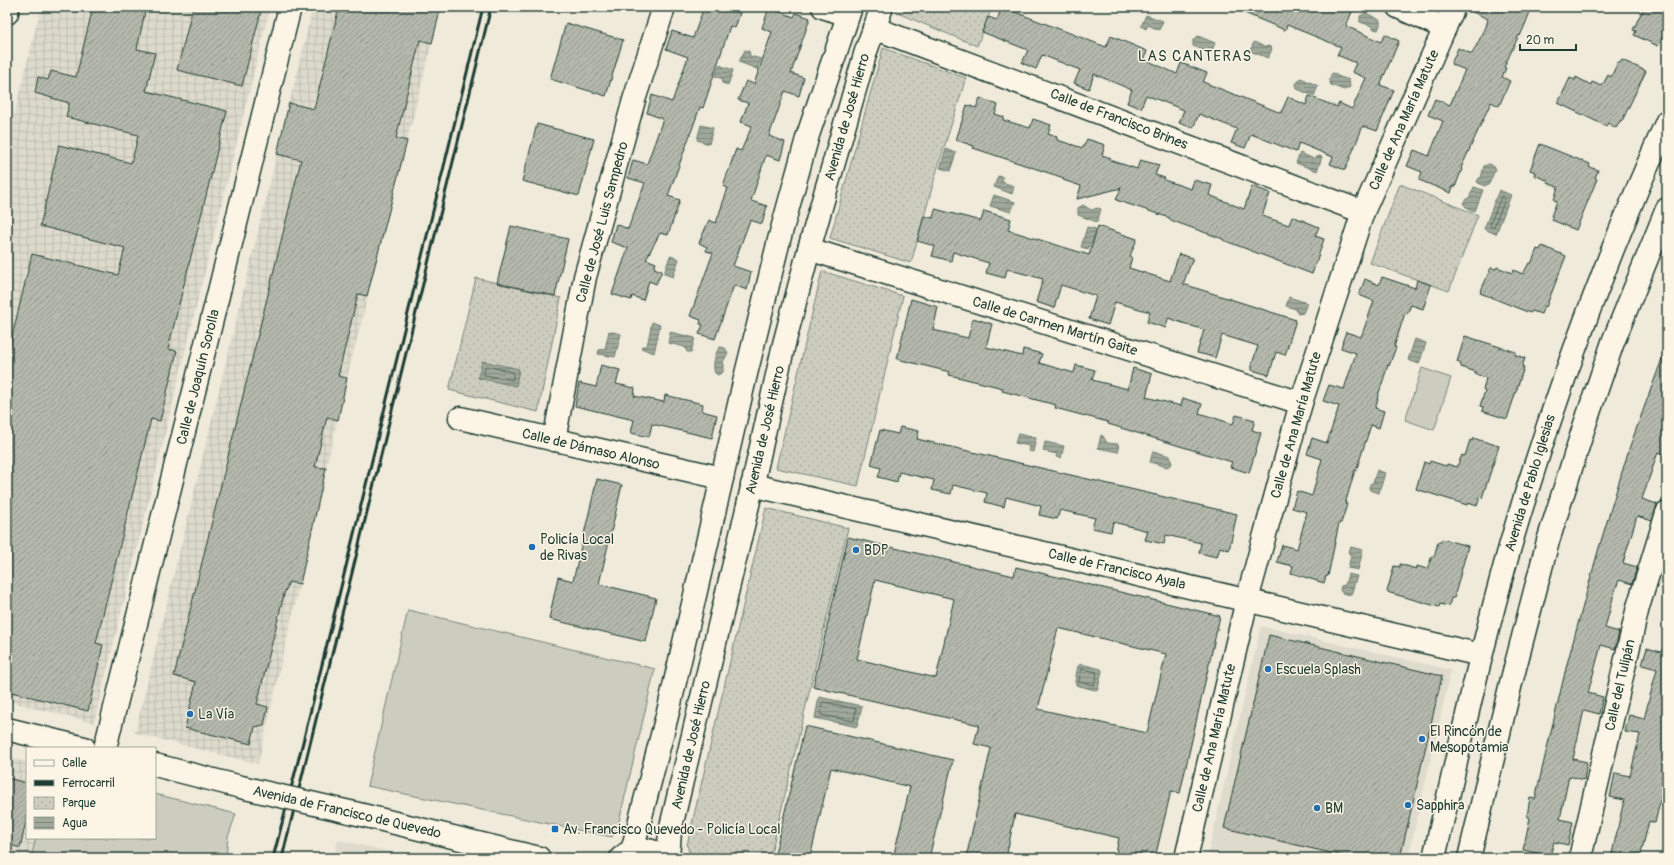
<svg xmlns="http://www.w3.org/2000/svg" width="1674" height="865" font-family="Pangolin,sans-serif">
<style>
.built{fill:#dedbcc}
.industrial{fill:url(#industrial-grid)}
.grass{fill:#cccdbf;stroke:#76857a}
.park{fill:url(#park-dots);stroke:#76857a}
.water{fill:url(#water-rules);stroke:#6c7d71}
.lines{fill:none;stroke-linecap:round;stroke-linejoin:round}
.shore{stroke:#52685d;stroke-width:1}
.building{fill:url(#building-hatch);stroke:#1f3d34;fill-rule:evenodd}
.street-casing{stroke:#1f3d34;stroke-width:25}
.secondary-casing{stroke:#1f3d34;stroke-width:25}
.street{stroke:#fcf5e5;stroke-width:22}
.secondary{stroke:#fcf5e5;stroke-width:22}
.rail{stroke:#1f3d34;stroke-width:3}
.secondary-bridge-casing{stroke:#1f3d34;stroke-width:25;stroke-linecap:butt}
.secondary-bridge{stroke:#fcf5e5;stroke-width:22}
.poi-dot{fill:#1f6fb2;stroke:#fcf5e5;stroke-width:1.5}
.labels{text-anchor:middle;dominant-baseline:central;stroke-width:3;stroke-linejoin:round;paint-order:stroke}
.street-label{font-size:14px;fill:#1f3d34;stroke:#fcf5e5}
.poi-label{font-size:14px;fill:#1f3d34;stroke:#fcf5e5;text-anchor:start}
.neighbourhood-label{font-size:15px;letter-spacing:1px;fill:#1f3d34;stroke:#fcf5e5}
</style>
<defs>
<pattern id="industrial-grid" width="8" height="8" patternUnits="userSpaceOnUse"><rect width="8" height="8" fill="#dedbcc"/><path d="M0 4h8M4 0v8" fill="none" stroke="#bebdb0"/></pattern>
<pattern id="park-dots" width="8" height="8" patternUnits="userSpaceOnUse"><rect width="8" height="8" fill="#cccdbf"/><path d="M2 2h.1M6 6h.1" fill="none" stroke="#afb1a5" stroke-width="1.8" stroke-linecap="round"/></pattern>
<pattern id="water-rules" width="6" height="5" patternUnits="userSpaceOnUse"><rect width="6" height="5" fill="#9fa89a"/><path d="M0 2.5h6" fill="none" stroke="#818a7e"/></pattern>
<pattern id="building-hatch" width="6" height="6" patternUnits="userSpaceOnUse"><rect width="6" height="6" fill="#b5b9ad"/><path d="M-1 1l2-2M0 6l6-6M5 7l2-2" fill="none" stroke="#93988e"/></pattern>
</defs>
<rect width="100%" height="100%" fill="#efeada"/>
<filter id="ink" filterUnits="userSpaceOnUse"><feTurbulence type="fractalNoise" baseFrequency=".025" numOctaves="2"/><feDisplacementMap in="SourceGraphic" scale="8" xChannelSelector="R" yChannelSelector="G"/><feConvolveMatrix kernelMatrix="1 2 1 2 8 2 1 2 1" color-interpolation-filters="sRGB"/></filter>
<g filter="url(#ink)">
<g class="built">
<path d="M1261,626L1451,670L1408,858H1207Z"/>
<path d="M338,840L418,858H334Z"/>
</g>
<g class="industrial">
<path d="M41,7H270L94,723L7,701V143Z"/>
<path d="M313,7H441L347,378L258,764L135,733Z"/>
<path d="M7,757L27,762V838H36L31,858H7Z"/>
</g>
<g class="grass">
<path d="M1422,368L1451,378L1434,430L1405,420Z"/>
<path d="M408,610L655,669L617,830L612,837L367,786Z"/>
<path d="M155,794L236,814L228,837L226,858H31L36,838H155Z"/>
</g>
<g class="park">
<path d="M897,7H992L977,46L895,12Z"/>
<path d="M883,48L966,78L937,170L911,263L830,238Z"/>
<path d="M1400,184L1478,215L1449,291L1370,263Z"/>
<path d="M822,271L903,296L858,486L776,468Z"/>
<path d="M476,278L561,298L538,412L449,390Z"/>
<path d="M766,508L848,528L770,858H691L687,845Z"/>
</g>
<g class="water">
<path d="M1366,13L1380,20V25L1378,30L1374,29L1372,26L1360,22V16Z"/>
<path d="M1146,15L1163,21L1159,30L1148,25L1146,29L1141,26Z"/>
<path d="M1198,36L1215,43L1211,53L1193,46V40Z"/>
<path d="M1254,42L1265,47L1269,46L1272,49L1268,58L1250,51Z"/>
<path d="M745,50L749,51L750,56L761,59L757,69L739,62Z"/>
<path d="M719,65L733,70L728,85L722,83L723,79L715,76Z"/>
<path d="M1332,73L1336,74L1337,76L1349,80L1350,87L1344,90L1331,85L1329,80Z"/>
<path d="M1301,78L1318,86L1314,96L1297,89L1296,84Z"/>
<path d="M701,125L713,128L709,144L697,140Z"/>
<path d="M946,149L956,153L950,171L940,168Z"/>
<path d="M1300,153L1314,159L1319,156L1322,157L1317,171L1296,163Z"/>
<path d="M1489,164L1492,165L1495,170L1489,184L1484,186L1477,182L1479,178H1481L1484,166Z"/>
<path d="M998,176L1003,177L1002,182L1014,186L1012,194L994,187Z"/>
<path d="M1474,187L1483,190L1475,211L1466,207L1463,203L1466,199L1469,198Z"/>
<path d="M1499,190L1511,195L1496,234L1484,229Z"/>
<path d="M994,195L1015,202L1011,212L990,206Z"/>
<path d="M1083,205L1091,210L1098,208L1101,209L1097,222L1078,215V208Z"/>
<path d="M1087,227L1096,229L1091,247L1089,246L1088,249L1081,247Z"/>
<path d="M670,256L679,259L673,277L664,274Z"/>
<path d="M1289,297L1307,303L1303,313L1298,314L1296,309L1286,306Z"/>
<path d="M652,322L660,325L654,353L641,348L642,346H647Z"/>
<path d="M609,331L621,334L615,357L598,354L599,350L605,349Z"/>
<path d="M670,332L695,338L691,352H687L685,347L668,343Z"/>
<path d="M1415,339L1426,343L1419,364L1408,360Z"/>
<path d="M720,347L725,348L728,353L723,362V372L718,375L715,373C712,366 715,352 720,347Z"/>
<path d="M482,361L519,369L516,386L478,378Z"/>
<path d="M1018,434L1036,438L1033,452L1028,451L1029,446L1015,443Z"/>
<path d="M1101,435L1103,436L1107,443L1118,444L1119,449L1118,452L1098,448Z"/>
<path d="M1045,442L1064,446L1061,458L1056,457L1057,454L1043,451Z"/>
<path d="M1153,451L1170,456L1172,464L1167,467L1150,462Z"/>
<path d="M1377,470L1385,473L1379,493L1370,490L1369,487L1371,483H1373Z"/>
<path d="M1351,547L1363,550L1358,570L1348,568L1351,556L1348,552Z"/>
<path d="M1348,574L1357,576L1351,595L1342,593L1340,590L1341,586L1345,585Z"/>
<path d="M1081,664L1101,669L1102,671L1098,689L1095,690L1076,685L1075,681L1078,666Z"/>
<path d="M819,697L862,706L857,727L815,718Z"/>
</g>
<g class="lines">
<g class="shore">
<path d="M1502,196L1505,199L1494,227L1492,228L1490,225Z"/>
<path d="M486,366L513,372V380L484,375Z"/>
<path d="M1082,669L1097,672L1094,685L1079,682Z"/>
<path d="M824,702L856,709L854,721L821,715L822,704Z"/>
</g>
</g>
<g class="building">
<path d="M93,7H146L137,49L155,53L146,91L227,111L168,349L177,351L160,421L151,419L96,643L103,645L88,711L7,691V357L32,254L118,275L125,248L40,226L59,145L131,163L135,149L138,135L66,117L69,103L35,93L38,77L48,80L51,71L76,77Z"/>
<path d="M193,7H262L242,86L177,70Z"/>
<path d="M339,7H441L432,43L420,40L396,138L407,141L367,296L358,294L338,376L347,378L338,420L327,417L315,467L326,468L300,584L289,582L284,594L257,704L268,707L264,725L255,727L251,744L185,728L196,682L174,676L301,160L277,154L289,103L314,109Z"/>
<path d="M704,7H737L735,11L740,13L735,28L730,26L703,108L700,107L668,196L680,200L668,235L660,233L646,259L656,263L654,268L662,271L656,284L649,281L643,300L632,296L631,300L612,294L628,248L611,242L616,224L628,229L645,183L628,178L633,160L647,164L663,119L647,113L652,95L672,102L688,57L666,49L672,31L693,38Z"/>
<path d="M1002,7L1106,47L1111,36L1147,51L1144,59L1177,74L1181,63L1207,73L1203,82L1281,113L1288,97L1306,105L1309,96L1337,107L1339,103L1352,109L1366,78L1352,72L1356,63L1337,55L1341,47L1287,25L1285,30L1230,7H1354L1346,26L1381,42L1385,34L1399,41L1380,85L1394,90L1377,131L1363,126L1345,170L1330,164L1333,157L1299,143L1296,152L1251,134L1245,148L1231,143L1237,129L1199,114L1193,128L1179,123L1184,110L1146,95L1141,108L1127,103L1132,90L1094,74L1089,89L1081,86L1074,83L1080,70L1042,55L1036,69L1022,63L1028,50L982,32L988,17L997,20Z"/>
<path d="M1466,7H1532L1524,27L1520,36L1519,35L1504,67L1506,68L1502,77L1510,81L1499,106L1491,102L1461,168L1462,169L1455,187L1453,186L1451,193L1419,180L1422,172L1407,166L1414,150L1429,156L1443,121L1428,115L1435,99L1450,105L1465,70L1451,64L1458,48L1472,54L1486,27L1488,19L1466,9Z"/>
<path d="M1644,7H1667V28L1658,46L1634,35L1636,31L1633,30Z"/>
<path d="M769,8L794,17L796,13L810,18L791,73L804,78L799,96L785,91L769,136L785,142L780,160L766,155L751,201L767,206L762,224L750,220L733,266L751,272L747,290L734,285L715,339L699,334L703,325L700,324L701,320L690,316L713,253L706,251L707,247L699,243L709,220L716,223L728,188L723,186L736,149L741,151L752,126L741,122L748,103L738,100L746,81L754,84L772,32L762,28Z"/>
<path d="M566,23L623,40L606,96L550,79Z"/>
<path d="M1622,60L1646,71L1622,121L1621,120L1616,128L1608,123L1606,126L1558,103L1570,78L1575,80L1576,77L1591,85L1592,82L1602,86L1608,75L1611,77L1618,62L1620,63Z"/>
<path d="M980,98L998,105L995,114L1004,117L1003,120L1030,128L1033,119L1051,125L1048,134L1057,137V140L1083,148L1087,139L1105,145L1102,155L1111,158L1110,160L1137,169L1140,160L1159,165L1155,175L1165,178L1164,180L1191,189L1194,180L1212,185L1209,195L1244,209L1252,186L1270,193L1262,216L1289,225L1292,216L1319,227L1315,236L1324,239L1312,274L1223,240V239L1170,220V218L1116,200L1121,188L1077,199L1081,186L1063,180L1064,178L973,148L974,146L956,140L967,105L976,108Z"/>
<path d="M537,124L594,139L579,196L522,181Z"/>
<path d="M1540,144L1590,164L1589,167L1598,170L1595,178L1597,179L1576,230L1552,220L1553,217L1551,216L1557,201L1554,200L1558,187L1548,183L1549,181L1534,175L1535,172L1530,170Z"/>
<path d="M935,209L981,221L984,211L1011,219L1008,230L1089,255L1098,226L1137,239L1130,256L1132,257L1129,268L1170,281L1179,254L1193,258L1183,284L1296,320L1285,355L1276,352L1269,375L1252,370V364L1258,346L1222,335L1215,358L1206,355L1197,353L1204,330L1168,318L1166,328L1147,322L1150,312L1115,302L1108,325L1089,319L1096,296L1061,285L1054,308L1036,302L1043,279L1007,269L1005,278L986,273L989,263L953,252L951,261L932,256L935,246L917,241L924,216L933,218Z"/>
<path d="M511,226L568,239L555,296L497,283Z"/>
<path d="M1542,246L1566,256L1546,307L1544,306L1541,314L1532,311L1530,313L1480,293L1491,268L1496,269L1497,267L1512,273L1513,270L1523,274L1529,263L1531,264L1537,249L1540,250Z"/>
<path d="M1382,277L1415,288L1417,280L1431,285L1423,309L1411,305L1407,314L1405,313L1394,347H1396L1389,366L1388,365L1377,399H1378L1375,408L1384,411L1379,428L1371,425L1356,471L1355,470L1345,504H1347L1344,514L1341,523H1339L1328,576H1326L1324,583L1291,573L1293,566L1277,562L1282,545L1297,549L1307,512L1292,508L1297,491L1312,496L1322,459L1307,454L1312,438L1327,443L1339,406L1323,401L1329,385L1344,389L1356,353L1341,348L1343,340L1346,332L1361,337L1374,301L1359,295L1365,279L1379,285Z"/>
<path d="M911,299L938,307L933,330L968,338L973,318L992,324L986,347L1022,356L1023,349L1042,354L1039,363L1074,373L1076,365L1095,370L1092,380L1128,389L1133,368L1152,374L1146,397L1181,406L1183,398L1192,401L1202,404L1199,413L1233,424L1236,415L1255,420L1252,430L1261,433L1249,473L1230,467L1232,462L1108,424V422L1055,408L1056,405L1002,391L1003,388L949,375L950,372L897,359Z"/>
<path d="M1465,336L1516,352L1515,355L1525,358L1522,367H1524L1507,419L1482,411L1483,407L1480,406L1485,391L1483,390L1486,378L1475,374L1476,372L1461,367V364L1457,362Z"/>
<path d="M1666,348L1667,455L1658,452L1642,499L1657,504L1652,521L1637,516L1627,549L1623,563L1637,567L1632,584L1619,580L1614,594L1605,628L1619,632L1615,649L1601,645L1597,660L1588,693L1603,697L1599,714L1584,710L1573,759L1587,762L1584,780L1569,776L1560,819L1573,822L1568,845L1554,842L1550,856L1523,850L1530,818L1527,816L1530,798L1535,799L1567,664L1598,551L1630,446Z"/>
<path d="M601,365L620,370L616,384L635,388L634,396L664,402L665,395L703,404L702,411L717,415L712,438L652,424L649,437L631,433L634,420L575,406L579,383L596,387Z"/>
<path d="M900,427L919,431L917,439L1237,514L1229,550L1220,547L1217,557L1199,553L1201,543L1166,535L1164,544L1155,542L1145,540L1148,531L1113,522L1111,532L1092,528L1095,518L1060,510L1057,519L1039,515L1041,506L1022,501L1006,497L1004,507L985,502L987,493L953,485L951,494L932,490L934,480L899,472L897,482L878,477L881,468L871,465L880,430L898,434Z"/>
<path d="M1473,438L1499,446L1482,498L1480,497L1477,506L1468,503L1467,505L1416,489L1424,462L1429,464L1430,461L1446,466L1447,464L1457,467L1462,455L1465,456L1470,440L1472,441Z"/>
<path d="M597,479L622,485L599,584L656,598L646,642L549,619L558,577L573,581Z"/>
<path d="M848,537L1014,576L1016,567L1220,616L1180,793L1171,791L1155,858H1115L1119,838L1015,814L1006,858H966L991,748L974,744L979,725L813,687ZM875,580L954,599L936,678L857,659ZM1058,628L1166,654L1147,733L1038,709Z"/>
<path d="M1442,539L1468,546L1454,598H1451L1449,606L1440,604L1439,607L1387,592L1394,566L1400,567V564L1416,569L1417,566L1427,569L1432,556L1434,557L1438,542H1441Z"/>
<path d="M1269,635L1442,676L1400,858H1352L1224,828Z"/>
<path d="M1647,648L1661,652L1663,648L1667,649V772L1655,823L1649,821L1640,858H1611L1624,800L1610,797L1615,773L1630,776L1640,734L1625,732L1629,715L1644,719L1657,669L1642,665Z"/>
<path d="M805,726L953,760L929,858H893L910,787L831,768L810,858H774Z"/>
<path d="M7,778L27,783V817L20,848L7,844Z"/>
</g>
<g class="lines">
<g class="street-casing">
<g id="street">
<path d="M823,7L848,15"/>
<path d="M1398,7L1445,28"/>
<path d="M7,13L8,7"/>
<path d="M874,28L1363,212"/>
<path d="M809,249L1301,403"/>
<path d="M460,418L722,478"/>
<path d="M554,440L585,277L634,100L664,7"/>
<path d="M752,485L1481,655"/>
<path d="M105,748L290,7"/>
<path d="M632,851L669,708L746,374L779,240L808,135L851,7"/>
<path d="M668,858L670,831L748,505L784,344L809,249L866,51L882,7"/>
<path d="M1186,858L1247,600L1301,403L1363,212L1454,7"/>
<path d="M1580,858L1638,607L1667,513"/>
</g>
</g>
<g class="secondary-casing">
<g id="secondary">
<path d="M7,729L84,748"/>
<path d="M155,765L241,787"/>
<path d="M354,813L539,858"/>
<path d="M621,858C634,846 652,847 664,858"/>
<path d="M1434,858C1459,749 1483,640 1514,533C1556,392 1607,255 1667,121"/>
<path d="M1469,858L1511,683L1548,541L1584,427L1613,342L1667,209"/>
</g>
</g>
<use href="#street" class="street"/>
<use href="#secondary" class="secondary"/>
<g class="rail">
<path d="M273,858L303,742L483,7"/>
<path d="M282,858L491,7"/>
</g>
<g class="secondary-bridge-casing">
<path id="secondary-bridge" d="M241,787L354,813"/>
</g>
<use href="#secondary-bridge" class="secondary-bridge"/>
</g>
</g>
<g class="poi-dot">
<circle cx="532" cy="547" r="4"/>
<circle cx="856" cy="550" r="4"/>
<circle cx="1268" cy="669" r="4"/>
<circle cx="190" cy="714" r="4"/>
<circle cx="1422" cy="739" r="4"/>
<circle cx="1408" cy="805" r="4"/>
<circle cx="1317" cy="808" r="4"/>
<rect x="551" y="825" width="8" height="8" rx="2"/>
</g>
<g class="labels">
<g class="street-label">
<text transform="translate(847 117) rotate(-74)">Avenida de José Hierro</text>
<text transform="translate(1119 119) rotate(21)">Calle de Francisco Brines</text>
<text transform="translate(1404 120) rotate(-66)">Calle de Ana María Matute</text>
<text transform="translate(602 222) rotate(-75)">Calle de José Luis Sampedro</text>
<text transform="translate(1055 326) rotate(17)">Calle de Carmen Martín Gaite</text>
<text transform="translate(198 377) rotate(-76)">Calle de Joaquín Sorolla</text>
<text transform="translate(1296 425) rotate(-74)">Calle de Ana María Matute</text>
<text transform="translate(765 430) rotate(-77)">Avenida de José Hierro</text>
<text transform="translate(591 449) rotate(13)">Calle de Dámaso Alonso</text>
<text transform="translate(1530 483) rotate(-73)">Avenida de Pablo Iglesias</text>
<text transform="translate(1117 569) rotate(13)">Calle de Francisco Ayala</text>
<text transform="translate(1620 685) rotate(-77)">Calle del Tulipán</text>
<text transform="translate(1214 738) rotate(-77)">Calle de Ana María Matute</text>
<text transform="translate(691 745) rotate(-77)">Avenida de José Hierro</text>
<text transform="translate(347 812) rotate(13)">Avenida de Francisco de Quevedo</text>
</g>
<g class="poi-label">
<text x="540" y="539">Policía Local<tspan x="540" dy="16">de Rivas</tspan></text>
<text x="864" y="550">BDP</text>
<text x="1276" y="669">Escuela Splash</text>
<text x="198" y="714">La Vía</text>
<text x="1430" y="731">El Rincón de<tspan x="1430" dy="16">Mesopotamia</tspan></text>
<text x="1416" y="805">Sapphira</text>
<text x="1325" y="808">BM</text>
<text x="563" y="829">Av. Francisco Quevedo - Policía Local</text>
</g>
<g class="neighbourhood-label">
<text x="1195" y="56">LAS CANTERAS</text>
</g>
</g>
<rect width="1674" height="865" fill="none" stroke="#fcf5e5" stroke-width="24"/>
<rect x="12" y="12" width="1650" height="841" fill="none" stroke="#1f3d34" stroke-width="1.5" filter="url(#ink)"/>
<rect x="26" y="747" width="130" height="92" fill="#fcf5e5" stroke="#a4ab9e"/>
<rect x="34" y="760" width="20" height="6" fill="#fcf5e5" stroke="#a4ab9e"/>
<text x="62" y="767" font-size="12" fill="#1f3d34">Calle</text>
<rect x="34" y="780" width="20" height="6" fill="#1f3d34" stroke="#a4ab9e"/>
<text x="62" y="787" font-size="12" fill="#1f3d34">Ferrocarril</text>
<rect x="34" y="797" width="20" height="12" fill="url(#park-dots)" stroke="#a4ab9e"/>
<text x="62" y="807" font-size="12" fill="#1f3d34">Parque</text>
<rect x="34" y="817" width="20" height="12" fill="url(#water-rules)" stroke="#a4ab9e"/>
<text x="62" y="827" font-size="12" fill="#1f3d34">Agua</text>
<path d="M1520 44v6h56v-6" fill="none" stroke="#1f3d34" stroke-width="2"/>
<text x="1526" y="44" font-size="12" fill="#1f3d34" stroke="#fcf5e5" stroke-width="3" paint-order="stroke">20 m</text>
</svg>
